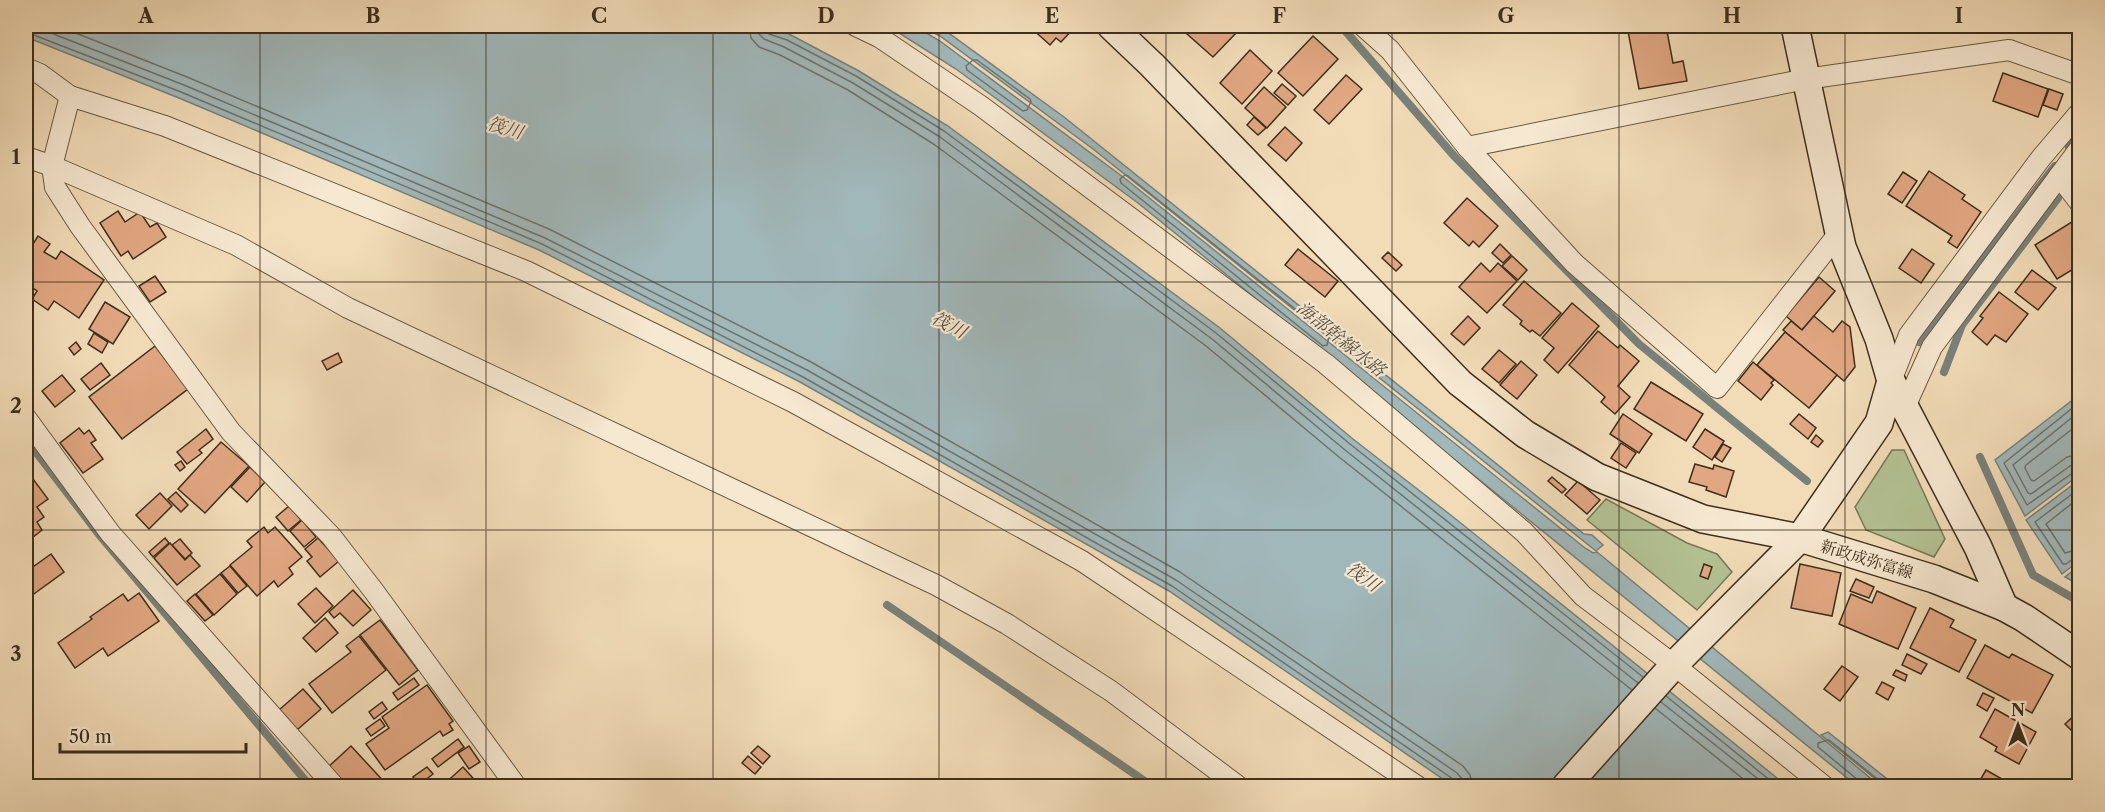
<svg xmlns="http://www.w3.org/2000/svg" width="2105" height="812" font-family="'Libre Caslon Text','Noto Serif JP',serif">
<style>
.green{fill:#b4c294;stroke:#787858;stroke-width:1.5}
.water{fill:#a1b8bb;stroke:#79817b;stroke-width:1.5}
.lines{fill:none;stroke-linecap:round;stroke-linejoin:round}
.shore{stroke:#6f736c;stroke-width:1.5}
.stream{stroke:#79817b;stroke-width:8}
.building{fill:#e1a782;stroke:#3d2e1c;stroke-width:1.5}
.street-casing{stroke:#6a5a43;stroke-width:22}
.secondary-casing{stroke:#3d2e1c;stroke-width:30}
.street{stroke:#f7e8d1;stroke-width:20}
.secondary{stroke:#f7e8d1;stroke-width:27}
.grid{fill:none;stroke:#3d2e1c;stroke-width:1.5;stroke-opacity:0.55}
.labels{text-anchor:middle;dominant-baseline:central;stroke-width:4.5;stroke-linejoin:round;paint-order:stroke}
.street-label{font-size:16px;fill:#3d2e1c;stroke:#f7e8d1}
.water-label{font-size:18px;font-style:italic;fill:#565044;stroke:#f7e8d1}
.neatline{fill:none;stroke:#3d2e1c;stroke-width:2}
.grid-label{font-size:20px;text-anchor:middle;font-weight:bold;fill:#3d2e1c}
</style>
<rect width="100%" height="100%" fill="#f2dcb8"/>
<filter id="stains"><feTurbulence type="fractalNoise" baseFrequency=".00333" numOctaves="4"/><feColorMatrix values="0 0 0 0 .2 0 0 0 0 .09 0 0 0 0 .02 0 0 0 .5 -.17"/></filter>
<radialGradient id="worn" r=".72"><stop offset=".6" stop-color="#630" stop-opacity="0"/><stop offset="1" stop-color="#630" stop-opacity=".3"/></radialGradient>
<g class="green">
<path d="M1892,450H1904L1945,539L1934,557L1866,530L1855,507Z"/>
<path d="M1606,499L1687,543L1717,554L1732,572L1697,610L1587,520Z"/>
</g>
<g class="water">
<path d="M26,26H764L789,34L859,71L948,126L1220,328L1353,439L1457,520L1777,778L1784,786H1453L1169,591L800,382L539,250L179,98L26,37Z"/>
<path d="M888,26H915L940,41L1127,180L1585,548L1593,553L1597,552L1880,786H1857L1138,203L956,69Z"/>
<path d="M921,26H937L943,29L1064,117L1584,534L1592,535L1603,545L1596,551L1093,149L940,36Z"/>
<path d="M2079,395V475L2025,516L1995,460Z"/>
<path d="M2079,480V561L2062,574L2026,520Z"/>
<path d="M2079,566V585L2065,577Z"/>
<path d="M1828,732L1896,786H1884L1821,735Z"/>
</g>
<g class="lines">
<g class="shore">
<path d="M33,26L184,85L545,238L807,370L1176,580L1457,773L1462,779L1464,786"/>
<path d="M58,26L187,77L549,229L811,362L1180,572L1463,766L1470,775L1473,786"/>
<path d="M749,26L751,38L759,47L780,55L848,90L935,145L1206,346L1339,457L1632,690"/>
<path d="M758,26L759,34L764,39L784,47L853,83L940,137L1212,339L1345,450L1638,683"/>
<path d="M765,26L769,34L787,40L856,76L944,131L1216,333L1350,444L1643,677"/>
<path d="M26,32L181,92L542,244L803,377L1172,586L1453,779L1456,786"/>
<path d="M973,60H977L1030,99L1031,102L1027,110L1023,111L967,70L966,66Z"/>
<path d="M1125,175L1128,176L1329,336L1327,345L1323,346L1121,183L1120,179Z"/>
<path d="M2080,402L2004,463L2027,505L2074,472L2080,471"/>
<path d="M2080,411L2013,465L2028,493L2031,494L2070,466L2080,463"/>
<path d="M2080,423L2026,465L2025,468L2031,480L2034,481L2067,457L2080,454"/>
<path d="M2080,488L2035,522L2063,564H2066L2074,558L2080,557"/>
<path d="M2080,497L2046,524L2065,553L2080,549"/>
<path d="M1666,696L1777,786"/>
<path d="M1661,702L1767,786"/>
<path d="M1655,708L1752,786"/>
<path d="M1860,786L1858,780L1818,747V743L1829,740L1886,786"/>
</g>
<g class="stream">
<path d="M1341,26L1455,157L1639,344L1807,481"/>
<path d="M2069,147L2080,134"/>
<path d="M1919,342L2055,166"/>
<path d="M1944,372L1962,325L2058,198"/>
<path d="M26,439L101,537L310,786"/>
<path d="M1980,457L2033,575L2080,602"/>
<path d="M887,605L1152,786"/>
</g>
</g>
<g class="building">
<path d="M1029,26H1072L1074,28L1061,42L1056,38L1050,45Z"/>
<path d="M1178,26H1230L1237,32L1213,57Z"/>
<path d="M1627,26H1666L1673,63L1683,61L1687,81L1639,89Z"/>
<path d="M1313,36L1338,59L1303,96L1278,73Z"/>
<path d="M1250,50L1272,71L1242,104L1220,83Z"/>
<path d="M2003,73L2048,89L2038,117L1993,101Z"/>
<path d="M1346,75L1362,89L1329,124L1314,110Z"/>
<path d="M1282,84L1296,96L1288,105L1274,93Z"/>
<path d="M1264,87L1286,107L1267,128L1245,108Z"/>
<path d="M2049,89L2063,94L2057,110L2043,105Z"/>
<path d="M1254,117L1266,128L1258,135L1247,125Z"/>
<path d="M1285,127L1302,143L1286,161L1268,145Z"/>
<path d="M1929,171L1965,195L1962,199L1981,212L1957,248L1948,242L1952,236L1906,206Z"/>
<path d="M1903,172L1917,181L1902,203L1888,194Z"/>
<path d="M1467,198L1498,226L1479,247L1473,241L1469,246L1444,223Z"/>
<path d="M118,211L125,222L140,212L150,227L157,223L166,237L133,259L128,251L121,256L100,223Z"/>
<path d="M2078,218L2080,265L2057,279L2035,245Z"/>
<path d="M38,236L50,244L44,252L56,259L61,251L104,280L79,318L54,301L48,310L32,299L37,291L26,283V255Z"/>
<path d="M1500,244L1511,255L1503,263L1492,253Z"/>
<path d="M1298,249L1338,281L1325,297L1285,265Z"/>
<path d="M1912,249L1934,264L1921,283L1899,268Z"/>
<path d="M1388,252L1402,265L1396,271L1382,258Z"/>
<path d="M1512,256L1527,270L1518,280L1502,266Z"/>
<path d="M1481,263L1490,272L1498,263L1517,281L1487,313L1459,287Z"/>
<path d="M2032,270L2056,288L2038,310L2015,292Z"/>
<path d="M155,276L166,292L150,302L139,286Z"/>
<path d="M1819,277L1835,291L1802,330L1786,316Z"/>
<path d="M1524,281L1561,313L1540,336L1532,330L1530,332L1520,324L1522,321L1503,305Z"/>
<path d="M1999,292L2028,314L2006,342L1995,335L1987,345L1972,332L1983,318L1980,316Z"/>
<path d="M105,302L130,317L113,344L89,329Z"/>
<path d="M1572,303L1599,326L1558,373L1544,360L1554,348L1542,338Z"/>
<path d="M1468,316L1480,328L1464,345L1451,334Z"/>
<path d="M1814,316L1833,332L1842,321L1850,327L1855,367L1844,381L1783,330L1791,321L1802,330Z"/>
<path d="M1598,331L1618,348L1620,345L1639,361L1618,386L1630,397L1615,414L1601,402L1605,397L1569,365Z"/>
<path d="M1785,332L1837,375L1809,408L1757,365Z"/>
<path d="M94,333L108,342L102,353L88,344Z"/>
<path d="M76,342L81,349L74,355L69,348Z"/>
<path d="M155,346L188,389L122,439L89,397Z"/>
<path d="M1499,350L1516,364L1499,383L1482,369Z"/>
<path d="M338,353L342,362L327,370L322,361Z"/>
<path d="M1521,361L1537,375L1517,399L1500,385Z"/>
<path d="M1753,362L1774,380L1771,383L1773,385L1761,400L1738,381Z"/>
<path d="M101,363L110,375L90,390L81,379Z"/>
<path d="M62,375L75,391L55,407L42,391Z"/>
<path d="M1651,382L1703,414L1686,441L1634,409Z"/>
<path d="M1623,414L1652,434L1639,453L1610,434Z"/>
<path d="M1799,414L1816,428L1808,439L1790,424Z"/>
<path d="M79,428L84,434L89,430L96,440L91,443L103,459L83,473L60,443Z"/>
<path d="M206,429L213,439L199,450L202,453L187,464L177,452Z"/>
<path d="M1705,429L1724,441L1712,460L1693,447Z"/>
<path d="M1816,435L1823,441L1818,447L1811,442Z"/>
<path d="M221,442L249,466L205,513L178,489Z"/>
<path d="M1621,443L1636,453L1626,468L1611,458Z"/>
<path d="M1723,444L1731,448L1722,462L1715,457Z"/>
<path d="M181,461L185,467L180,471L175,465Z"/>
<path d="M1695,464L1713,469L1714,465L1734,471L1726,497L1706,490L1707,487L1689,482Z"/>
<path d="M250,467L265,482L247,502L231,487Z"/>
<path d="M27,471L48,499L37,507L44,517L37,522L42,530L28,541L26,538V472Z"/>
<path d="M1552,477L1566,489L1562,493L1548,481Z"/>
<path d="M1578,481L1600,500L1587,514L1565,495Z"/>
<path d="M176,492L188,505L181,512L168,499Z"/>
<path d="M160,493L172,506L149,529L136,515Z"/>
<path d="M289,506L301,520L288,531L276,517Z"/>
<path d="M302,520L316,537L304,547L290,531Z"/>
<path d="M264,527L268,533L275,527L302,557L289,568L293,574L278,587L274,581L257,596L230,565L252,547L247,541Z"/>
<path d="M165,538L169,543L153,557L149,552Z"/>
<path d="M318,538L339,561L320,577L307,561L312,557L305,549Z"/>
<path d="M180,539L192,553L185,559L172,545Z"/>
<path d="M170,543L185,560L190,555L200,566L177,585L154,558Z"/>
<path d="M51,554L64,572L31,596L26,589V572Z"/>
<path d="M1704,564L1712,567L1708,579L1700,576Z"/>
<path d="M1800,564L1841,573L1832,616L1791,608Z"/>
<path d="M230,566L247,586L238,593L221,573Z"/>
<path d="M220,574L237,594L214,615L196,594Z"/>
<path d="M1856,579L1874,587L1869,598L1850,591Z"/>
<path d="M316,588L333,606L315,623L298,604Z"/>
<path d="M353,590L371,610L353,626L340,613L334,618L329,612Z"/>
<path d="M1877,591L1916,608L1898,649L1839,624L1851,594L1872,603Z"/>
<path d="M139,593L159,621L108,656L103,648L75,668L58,643L92,619L90,617L123,594L128,601Z"/>
<path d="M195,594L213,615L205,621L187,601Z"/>
<path d="M1930,608L1954,620L1950,627L1976,640L1959,672L1910,648Z"/>
<path d="M325,618L338,633L316,652L303,638Z"/>
<path d="M380,620L418,670L399,685L360,635Z"/>
<path d="M359,636L386,670L332,713L309,684L351,652L346,646Z"/>
<path d="M1985,645L2009,658L2012,654L2053,675L2032,713L1967,678Z"/>
<path d="M1907,654L1927,664L1921,674L1902,665Z"/>
<path d="M1842,666L1858,677L1840,701L1824,689Z"/>
<path d="M1896,670L1907,675L1905,681L1893,675Z"/>
<path d="M414,678L419,685L398,700L393,693Z"/>
<path d="M1882,682L1894,688L1888,700L1876,693Z"/>
<path d="M427,685L453,721L449,724L453,730L443,736L440,731L385,770L366,744L389,728L382,717Z"/>
<path d="M303,689L321,709L297,730L279,710Z"/>
<path d="M1983,693L1994,698L1987,711L1977,705Z"/>
<path d="M382,702L387,709L374,719L369,712Z"/>
<path d="M1995,709L2036,732L2019,764L1995,751L1997,747L1980,737Z"/>
<path d="M2080,710V739L2065,724Z"/>
<path d="M380,719L385,726L371,736L366,729Z"/>
<path d="M458,739L464,747L438,767L432,759Z"/>
<path d="M351,746L388,786H361L354,779L346,786H343L326,769Z"/>
<path d="M469,746L480,762L469,769L458,753Z"/>
<path d="M758,746L770,756L763,764L751,753Z"/>
<path d="M748,756L761,767L755,774L742,763Z"/>
<path d="M427,767L433,774L419,785L413,777Z"/>
<path d="M463,767L480,786H442Z"/>
<path d="M1986,770L2002,779L1998,786H1987L1979,782Z"/>
<path d="M491,779L498,786H482Z"/>
</g>
<g class="lines">
<g class="street-casing">
<g id="street">
<path d="M856,26L879,37L981,106L1326,364L1524,532L1583,596L1674,665L1824,786"/>
<path d="M1363,26L1390,50L1467,147L1806,79L2009,50L2080,75"/>
<path d="M26,68L40,74L70,96L165,126L526,271L793,402L1082,561L1417,786"/>
<path d="M70,96L52,166L55,187L80,226L231,432L331,536L373,590L516,786"/>
<path d="M1467,147L1574,263L1717,388L1839,233"/>
<path d="M26,157L52,166L236,245L348,308L936,585L1007,624L1111,691L1238,786"/>
<path d="M2059,176L2080,203"/>
<path d="M1891,381L1909,335L2041,158L2080,112"/>
<path d="M1905,407L1932,347L2080,148"/>
<path d="M26,418L110,533L334,786"/>
</g>
</g>
<g class="secondary-casing">
<g id="secondary">
<path d="M1111,26L1152,65L1460,383L1525,434L1597,477L1703,519L1800,538L1934,579L2004,607L2024,618L2080,656"/>
<path d="M1795,26L1842,247L1879,339L1891,381L1978,547L2004,607"/>
<path d="M1566,786L1674,665L1800,538L1879,423L1891,381"/>
</g>
</g>
<use href="#street" class="street"/>
<use href="#secondary" class="secondary"/>
</g>
<path class="grid" d="M260,26V786M486,26V786M713,26V786M939,26V786M1166,26V786M1392,26V786M1619,26V786M1845,26V786M26,282H2080M26,530H2080"/>
<g class="labels">
<g class="street-label">
<text transform="translate(1867 559) rotate(17)">新政成弥富線</text>
</g>
<g class="water-label">
<text transform="translate(505 128) rotate(17)">筏川</text>
<text transform="translate(949 325) rotate(28)">筏川</text>
<text transform="translate(1341 339) rotate(39)">海部幹線水路</text>
<text transform="translate(1363 577) rotate(35)">筏川</text>
</g>
</g>
<rect width="2105" height="812" fill="none" stroke="#f2dcb8" stroke-width="66"/>
<g transform="translate(2018 725)" stroke="#f7e8d1" stroke-width="4.5" paint-order="stroke">
<path d="M0-4.5L10 22L0 15L-10 22Z" fill="#3d2e1c"/>
<text y="-9" font-size="16" font-weight="bold" text-anchor="middle" fill="#3d2e1c">N</text>
</g>
<path d="M60 743v9h186v-9" fill="none" stroke="#3d2e1c" stroke-width="3"/>
<text x="69" y="743" font-size="18" fill="#3d2e1c" stroke="#f7e8d1" stroke-width="4.5" paint-order="stroke">50 m</text>
<rect x="33" y="33" width="2039" height="746" class="neatline"/>
<g class="grid-label">
<text x="146" y="23">A</text>
<text x="373" y="23">B</text>
<text x="599" y="23">C</text>
<text x="826" y="23">D</text>
<text x="1052" y="23">E</text>
<text x="1279" y="23">F</text>
<text x="1506" y="23">G</text>
<text x="1732" y="23">H</text>
<text x="1959" y="23">I</text>
<text x="16" y="164">1</text>
<text x="16" y="413">2</text>
<text x="16" y="661">3</text>
</g>
<rect width="100%" height="100%" filter="url(#stains)"/>
<rect width="100%" height="100%" fill="url(#worn)"/>
</svg>
